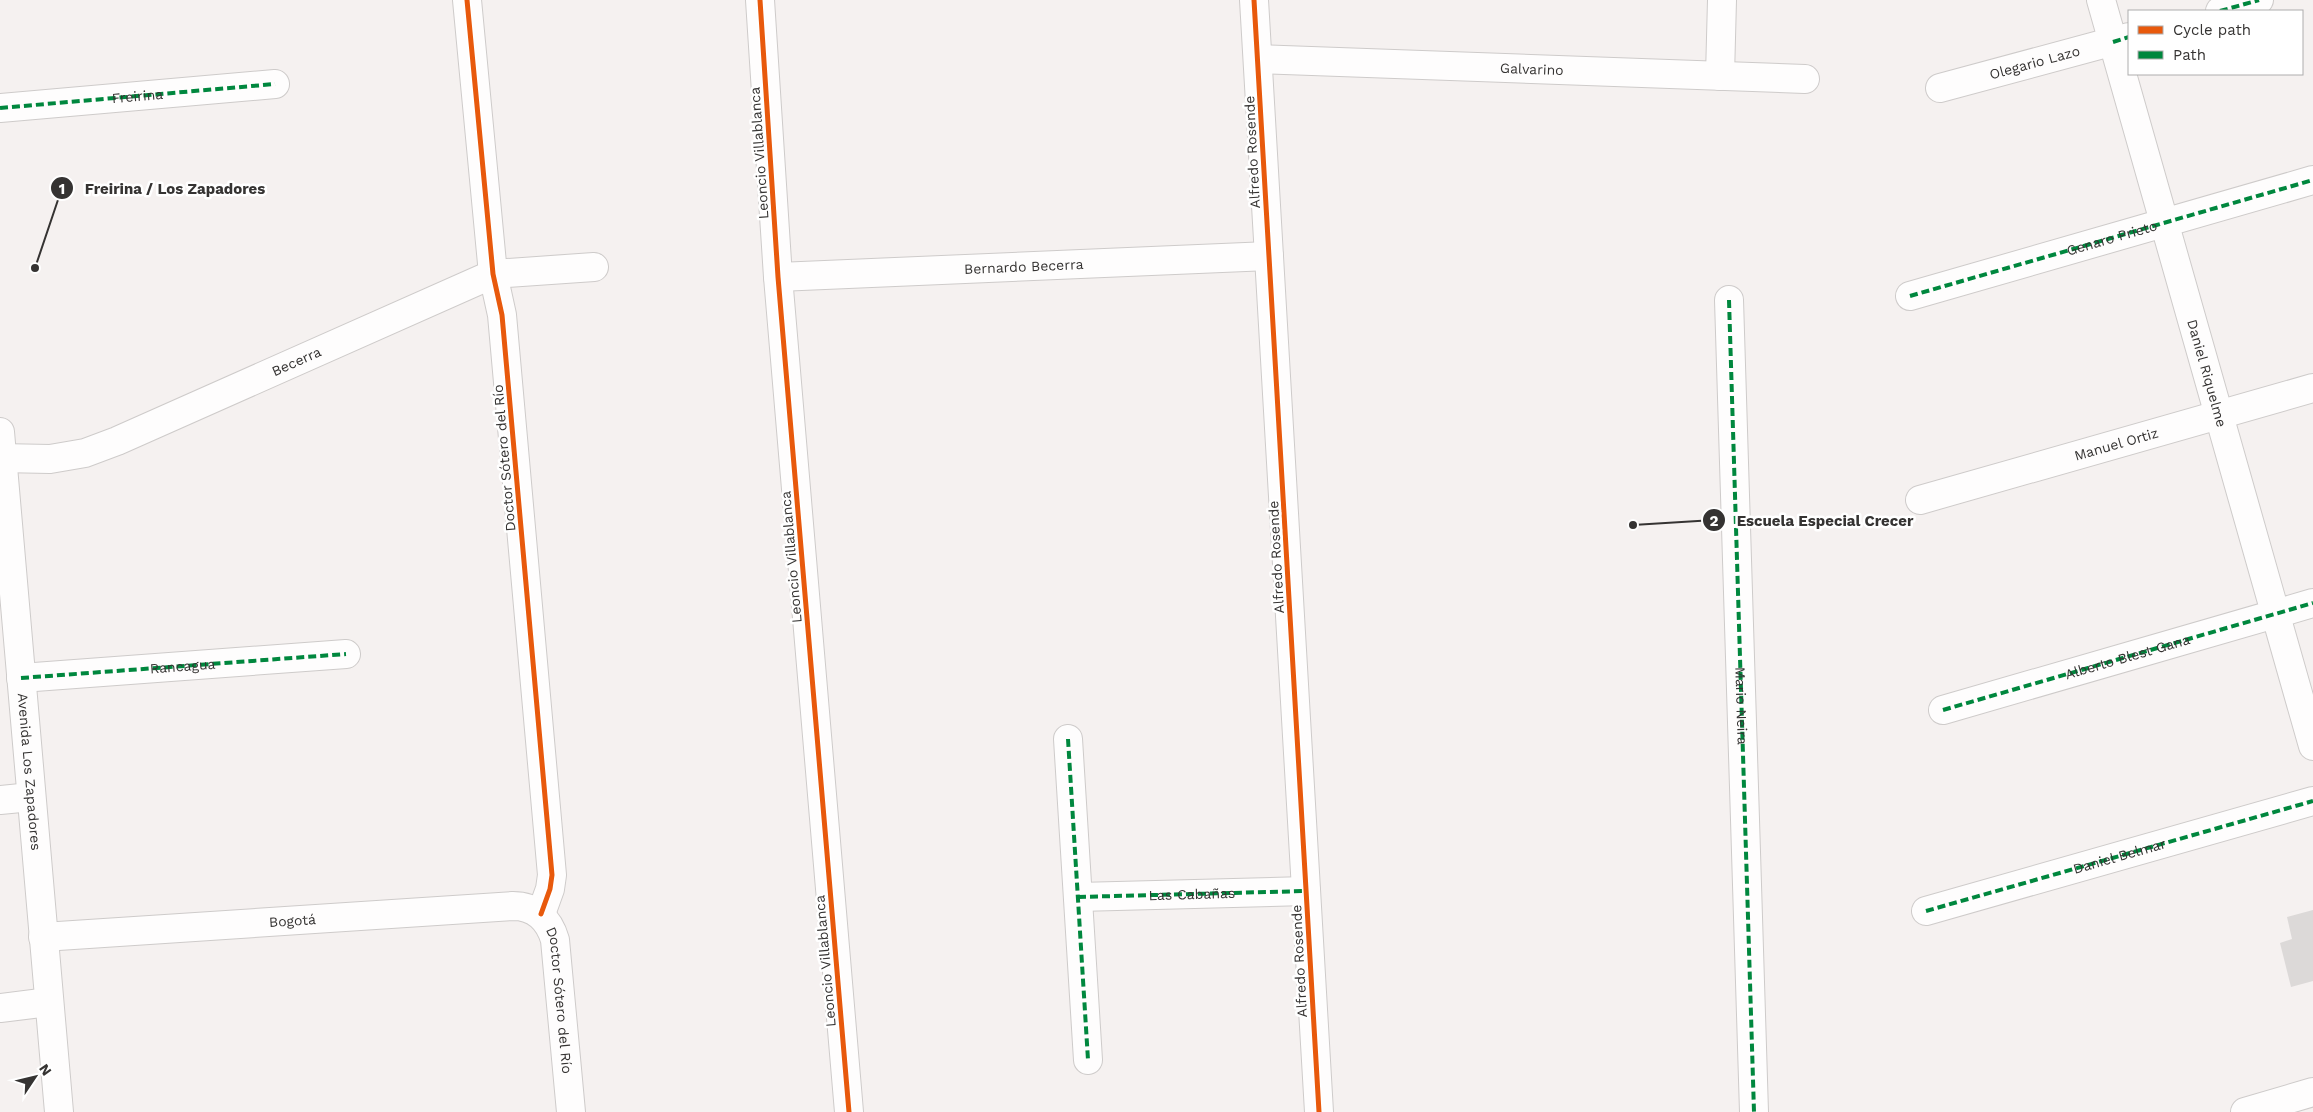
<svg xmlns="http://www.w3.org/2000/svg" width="2313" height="1112" font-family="'Work Sans',sans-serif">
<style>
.building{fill:#dcd9d8}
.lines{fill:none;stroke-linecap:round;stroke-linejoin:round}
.minor-casing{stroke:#cecbca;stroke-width:30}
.tertiary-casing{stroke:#cecbca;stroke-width:30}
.secondary-casing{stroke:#cecbca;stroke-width:30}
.primary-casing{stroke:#cecbca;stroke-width:30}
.minor{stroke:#fefdfd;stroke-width:28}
.tertiary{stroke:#fefdfd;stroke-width:28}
.secondary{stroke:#fefdfd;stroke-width:28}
.primary{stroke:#fefdfd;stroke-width:28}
.quiet{stroke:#00873e;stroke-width:4;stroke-dasharray:8 4;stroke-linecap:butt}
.cycleway-casing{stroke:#fff;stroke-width:8}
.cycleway{stroke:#e8590c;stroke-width:5}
.labels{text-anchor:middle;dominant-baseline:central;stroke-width:5;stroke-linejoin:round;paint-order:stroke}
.street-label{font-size:14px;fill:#353332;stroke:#fff}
.leader{fill:none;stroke:#353332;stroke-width:2}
.callout-dot{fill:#353332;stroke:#fff;stroke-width:2}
.mark-label{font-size:15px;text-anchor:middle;font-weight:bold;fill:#fff}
.callout-label{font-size:15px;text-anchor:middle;font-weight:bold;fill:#353332;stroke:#fff;stroke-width:5;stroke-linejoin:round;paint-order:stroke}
</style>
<rect width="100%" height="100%" fill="#f5f1f0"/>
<path class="building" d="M2313,910V981L2291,987L2280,943L2292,939L2287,917Z"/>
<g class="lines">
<g class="minor-casing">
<g id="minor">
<path d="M467,0L493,274L502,315L552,875L550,889L541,914"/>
<path d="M760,0L778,277L849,1112"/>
<path id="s1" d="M2101,0L2313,746"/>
<path d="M2220,11L2259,0"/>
<path id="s2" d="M1258,59L1805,79"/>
<path d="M1720,76L1722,0"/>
<path id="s3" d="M1940,88L2129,37"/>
<path d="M0,108L275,84"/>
<path id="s4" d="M778,277L1269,256"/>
<path d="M1910,296L2313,180"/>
<path id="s5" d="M1729,300L1754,1112"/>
<path id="s6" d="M0,458L50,459L85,453L117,441L493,274L594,267"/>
<path id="s7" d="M1920,500L2313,388"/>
<path d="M21,678L346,654"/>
<path id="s8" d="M1943,710L2313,603"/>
<path d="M1068,739L1088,1060"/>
<path d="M0,800L31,797"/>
<path d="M1078,897L1306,891"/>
<path id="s9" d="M1926,911L2313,801"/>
<path id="s10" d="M43,937L513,906C535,906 549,919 555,940L571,1112"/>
<path d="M0,1008L49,1002"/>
</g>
</g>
<g class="tertiary-casing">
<path id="tertiary" d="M1254,0L1319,1112"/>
</g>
<g class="secondary-casing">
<g id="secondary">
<path id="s11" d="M0,432L59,1112"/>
</g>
</g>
<g class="primary-casing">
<path id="primary" d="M2245,1112L2313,1092"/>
</g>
<use href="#minor" class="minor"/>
<use href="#tertiary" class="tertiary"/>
<use href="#secondary" class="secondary"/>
<use href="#primary" class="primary"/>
<g class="quiet">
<path d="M2220,11L2259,0"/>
<path d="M2113,42L2129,37"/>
<path id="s12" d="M0,108L275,84"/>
<path id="s13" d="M1910,296L2313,180"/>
<path d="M1729,300L1754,1112"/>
<path id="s14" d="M21,678L346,654"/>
<path d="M1943,710L2313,603"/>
<path d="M1068,739L1088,1060"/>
<path id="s15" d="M1078,897L1306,891"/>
<path d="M1926,911L2313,801"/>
</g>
<g class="cycleway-casing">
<g id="cycleway">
<path d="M467,0L493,274L502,315L552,875L550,889L541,914"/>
<path d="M760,0L778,277L849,1112"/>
<path d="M1254,0L1319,1112"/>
</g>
</g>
<use href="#cycleway" class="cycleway"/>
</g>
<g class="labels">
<g class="street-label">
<text stroke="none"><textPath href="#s3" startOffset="98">Olegario Lazo</textPath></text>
<text stroke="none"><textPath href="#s2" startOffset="274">Galvarino</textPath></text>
<text stroke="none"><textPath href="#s12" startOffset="138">Freirina</textPath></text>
<text transform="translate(1252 152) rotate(-93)">Alfredo Rosende</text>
<text transform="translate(759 153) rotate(-94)">Leoncio Villablanca</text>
<text stroke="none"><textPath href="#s13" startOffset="210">Genaro Prieto</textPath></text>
<text stroke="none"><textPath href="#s4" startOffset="246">Bernardo Becerra</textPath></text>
<text stroke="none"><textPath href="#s6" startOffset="316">Becerra</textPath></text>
<text stroke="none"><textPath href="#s1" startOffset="388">Daniel Riquelme</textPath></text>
<text stroke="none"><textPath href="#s7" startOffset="204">Manuel Ortiz</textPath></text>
<text transform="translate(504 458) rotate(-95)">Doctor Sótero del Río</text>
<text transform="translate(791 557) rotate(-95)">Leoncio Villablanca</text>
<text transform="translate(1276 557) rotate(-93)">Alfredo Rosende</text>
<text stroke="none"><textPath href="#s8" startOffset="192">Alberto Blest Gana</textPath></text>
<text stroke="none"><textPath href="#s14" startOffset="162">Rancagua</textPath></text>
<text stroke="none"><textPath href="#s5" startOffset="406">Mario Neira</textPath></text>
<text stroke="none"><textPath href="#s11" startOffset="341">Avenida Los Zapadores</textPath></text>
<text stroke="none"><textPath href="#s9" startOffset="201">Daniel Belmar</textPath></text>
<text stroke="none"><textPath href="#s15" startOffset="114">Las Cabañas</textPath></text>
<text stroke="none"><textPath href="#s10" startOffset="250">Bogotá</textPath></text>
<text transform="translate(825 961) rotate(-95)">Leoncio Villablanca</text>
<text transform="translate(1299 961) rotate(-93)">Alfredo Rosende</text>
<text stroke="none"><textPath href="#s10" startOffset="590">Doctor Sótero del Río</textPath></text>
</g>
</g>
<path class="leader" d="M35 268L62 188M1633 525L1714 520"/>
<g class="callout-dot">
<circle cx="35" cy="268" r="5"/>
<circle cx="1633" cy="525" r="5"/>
<circle cx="62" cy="188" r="12"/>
<circle cx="1714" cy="520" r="12"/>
</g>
<g class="mark-label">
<text x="62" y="194">1</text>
<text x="1714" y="526">2</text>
</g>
<g class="callout-label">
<text x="175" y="194">Freirina / Los Zapadores</text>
<text x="1825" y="526">Escuela Especial Crecer</text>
</g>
<rect x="2128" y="10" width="175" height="65" fill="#ffffff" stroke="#aeadad"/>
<rect x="2138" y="26" width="25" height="8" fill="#e8590c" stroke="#aeadad"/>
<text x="2173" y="35" font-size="15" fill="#353332">Cycle path</text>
<rect x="2138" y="51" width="25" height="8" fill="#00873e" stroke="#aeadad"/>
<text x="2173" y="60" font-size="15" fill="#353332">Path</text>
<g transform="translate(35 1077) rotate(55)" stroke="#ffffff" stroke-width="4" paint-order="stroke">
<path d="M0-4L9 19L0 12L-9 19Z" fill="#353332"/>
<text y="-8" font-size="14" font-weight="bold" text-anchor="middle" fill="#353332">N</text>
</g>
</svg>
